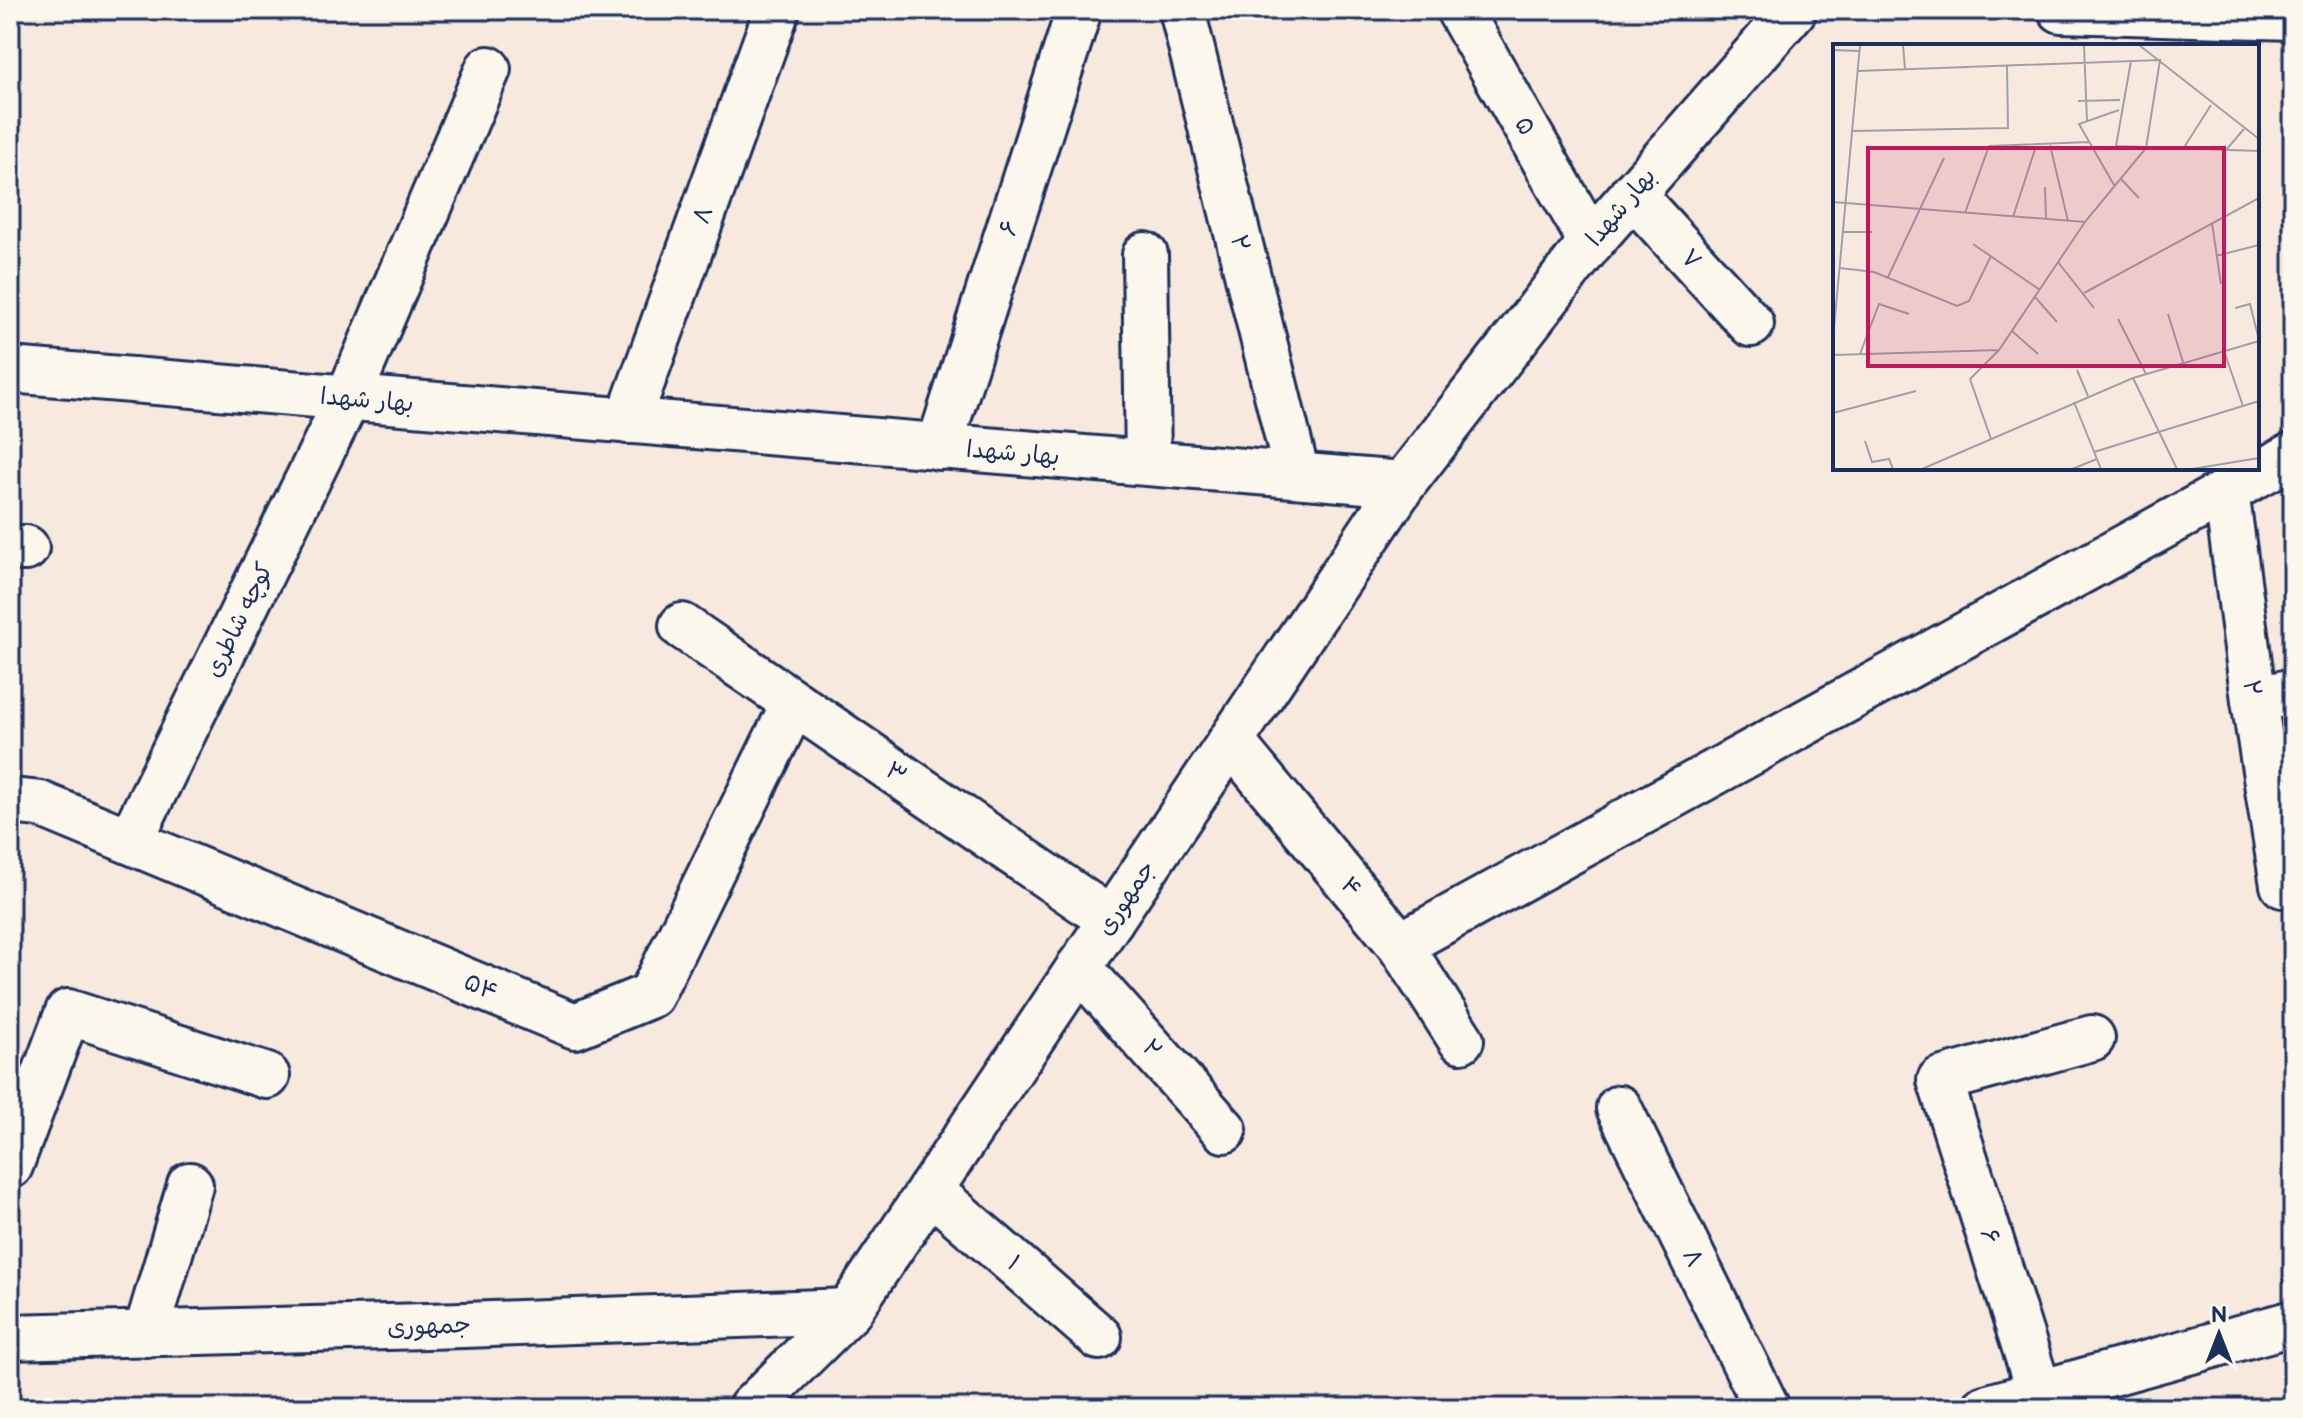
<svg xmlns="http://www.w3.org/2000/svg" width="2303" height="1418" font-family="'Balsamiq Sans','Playpen Sans Arabic',sans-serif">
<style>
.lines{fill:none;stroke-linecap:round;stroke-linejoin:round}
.minor-casing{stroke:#1b2f5e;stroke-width:50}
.minor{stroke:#fbf7ec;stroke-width:44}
.labels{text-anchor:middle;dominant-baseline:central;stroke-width:8;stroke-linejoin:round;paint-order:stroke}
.street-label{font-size:24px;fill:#1b2f5e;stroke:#fbf7ec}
.inset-road{fill:none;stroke:#9f9faa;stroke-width:2}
.view{fill:#c2185b;fill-opacity:0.15;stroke:#c2185b;stroke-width:4}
.inset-edge{fill:none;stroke:#1b2f5e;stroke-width:4}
</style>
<rect width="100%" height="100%" fill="#f7e9dd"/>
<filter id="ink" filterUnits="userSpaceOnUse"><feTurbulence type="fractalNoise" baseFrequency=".0125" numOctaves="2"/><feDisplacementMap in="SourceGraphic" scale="16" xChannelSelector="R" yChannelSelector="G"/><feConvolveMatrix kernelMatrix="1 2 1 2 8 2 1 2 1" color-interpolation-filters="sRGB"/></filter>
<g filter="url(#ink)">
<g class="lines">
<g class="minor-casing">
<g id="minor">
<path d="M1182,10L1297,475"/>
<path d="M1459,10L1591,242"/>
<path d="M2061,10L2293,17"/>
<path d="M1632,194L1751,324"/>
<path d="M1145,255L1148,463"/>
<path d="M10,370L1403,484L1591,242L1794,10"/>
<path d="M628,421L777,10"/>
<path d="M939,447L1079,10"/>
<path d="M2226,491L2254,700L2283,885"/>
<path d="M10,548H26"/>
<path d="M682,626L1111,920"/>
<path d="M2254,700L2293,691"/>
<path d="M1231,741L1400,945L1461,1040"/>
<path d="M10,801L40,804L575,1026L651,995L794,703"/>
<path d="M130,841L348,398L488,69"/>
<path d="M1400,945L2293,455"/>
<path d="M1079,967L1224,1130"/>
<path d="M1619,1108L1767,1408"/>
<path d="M10,1166L68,1012L267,1076"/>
<path d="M930,1190L1099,1337"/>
<path d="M146,1334L190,1185"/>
<path d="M10,1337L464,1325L849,1311"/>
<path d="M2039,1392L1940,1080L2092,1038"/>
<path d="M751,1408L849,1311L1403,484"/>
<path d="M1985,1408L2293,1323"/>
</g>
</g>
<use href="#minor" class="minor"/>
</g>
</g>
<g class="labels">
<g class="street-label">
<text transform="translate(1525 126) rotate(60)">۵</text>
<text transform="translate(1621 207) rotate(-50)">بهار شهدا</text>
<text transform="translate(703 215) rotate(-70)">۸</text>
<text transform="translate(1009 228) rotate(-72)">۶</text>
<text transform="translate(1240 243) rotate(76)">۲</text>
<text transform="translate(1691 259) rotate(47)">۷</text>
<text transform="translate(367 400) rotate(5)">بهار شهدا</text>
<text transform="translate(1013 453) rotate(5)">بهار شهدا</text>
<text transform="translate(239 620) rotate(-64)">کوچه شاطری</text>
<text transform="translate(2252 688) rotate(82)">۲</text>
<text transform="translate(896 773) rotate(34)">۳</text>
<text transform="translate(1351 887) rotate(50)">۴</text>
<text transform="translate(1126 898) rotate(-56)">جمهوری</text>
<text transform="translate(481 987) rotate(23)">۵۴</text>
<text transform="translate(1152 1049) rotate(48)">۲</text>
<text transform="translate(1990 1236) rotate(72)">۶</text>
<text transform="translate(1693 1258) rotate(64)">۸</text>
<text transform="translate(1014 1263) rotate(41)">۱</text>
<text transform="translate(429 1326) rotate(-2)">جمهوری</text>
</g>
</g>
<g transform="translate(1833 44)">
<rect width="426" height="426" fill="#f7e9dd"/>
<path class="inset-road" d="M70,1L72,25M251,1L254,77M306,1L426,95M0,6L27,7M298,17L283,102L426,107M25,27L327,16L313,104M245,57L287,56M20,87L175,84L174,22M217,101L235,177M350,105L378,61M393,106L411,85M287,134L306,154M281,141L246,80L286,66M212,143L213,175M0,158L252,178L313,104M132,169L156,102L256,98M180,173L203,102M379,179L388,240M10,188H39M140,200L207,246M383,212L426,201M225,218L261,264M7,224L41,228L124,262L136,257L158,212M55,233L111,114M251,249L426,154M202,253L224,278M402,264L417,260L426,296M335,270L350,318M285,275L313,330M179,287L205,310M0,295L27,1M391,307L410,362M27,310L46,260L76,270M0,311L166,306M244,326L255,352M300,334L344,425M241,358L268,425M0,369L83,347M158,395L137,335L166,306L252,178M32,397L39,418L56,415L60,425M261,408L426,357M89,425L300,334L426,297M239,425L264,415M359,425L426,414"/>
<path class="view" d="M35,104H391V322H35Z"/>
<rect width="426" height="426" class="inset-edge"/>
</g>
<rect width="2303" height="1418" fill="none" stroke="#fbf7ec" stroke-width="40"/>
<rect x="20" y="20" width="2263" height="1378" fill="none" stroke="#1b2f5e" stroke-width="3" filter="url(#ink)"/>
<g transform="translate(2219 1334)" stroke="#fbf7ec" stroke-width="6" paint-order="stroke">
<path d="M0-6L14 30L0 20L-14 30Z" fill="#1b2f5e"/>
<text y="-12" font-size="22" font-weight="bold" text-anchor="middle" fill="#1b2f5e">N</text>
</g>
</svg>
